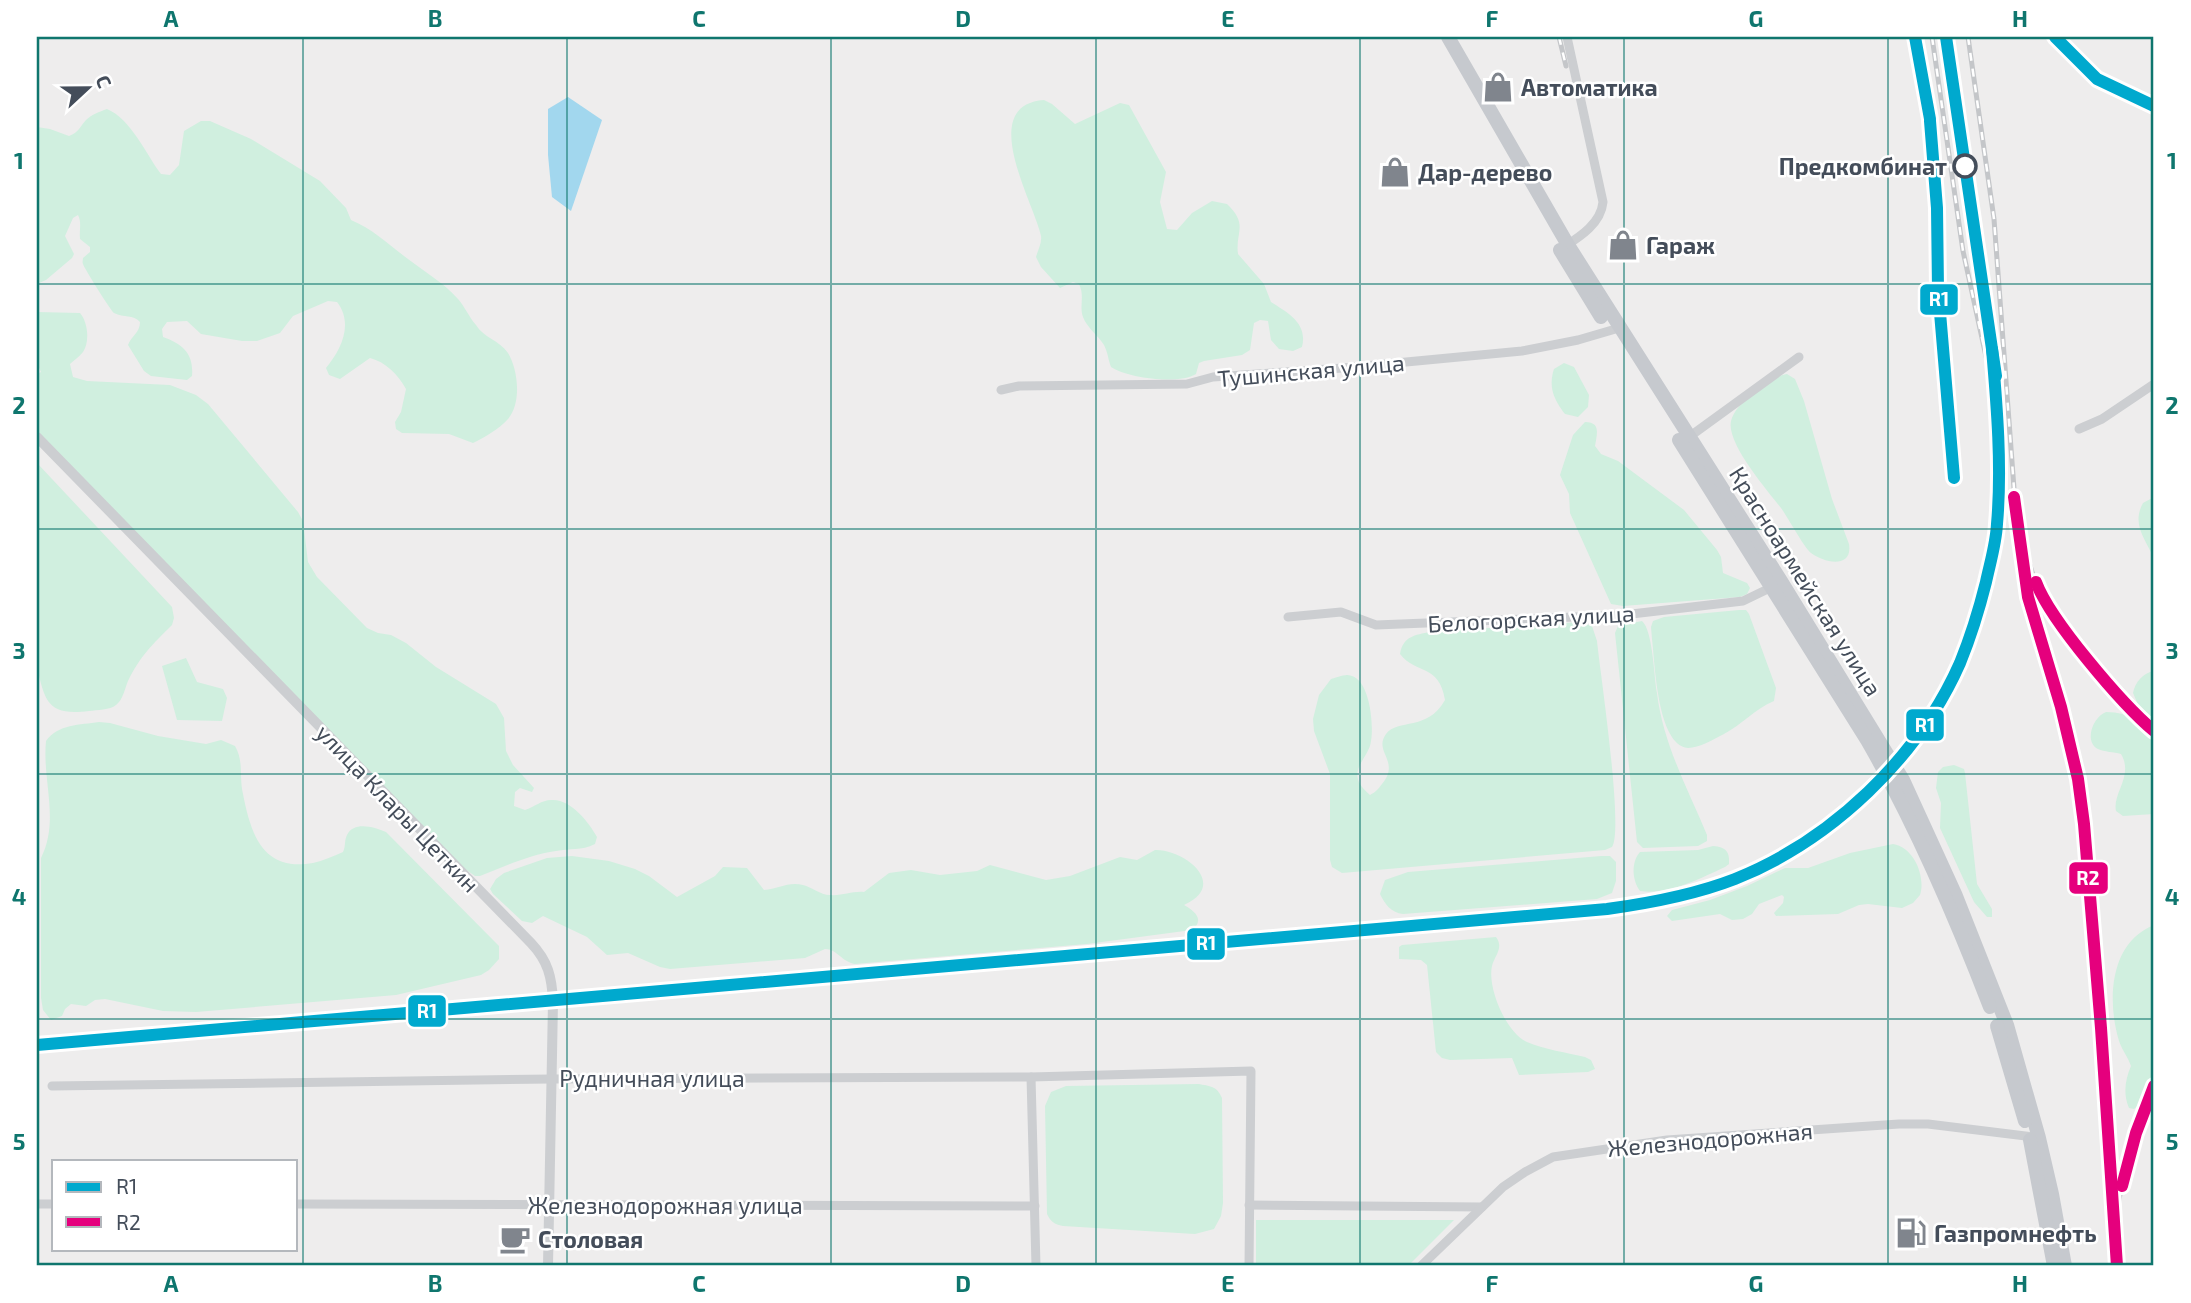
<svg xmlns="http://www.w3.org/2000/svg" width="2191" height="1303" font-family="'Exo 2',sans-serif">
<style>
.green{fill:#d0efdf}
.water{fill:#a2d7ee}
.lines{fill:none;stroke-linecap:round;stroke-linejoin:round}
.minor{stroke:#ccced1;stroke-width:9}
.tertiary{stroke:#ccced1;stroke-width:10}
.primary{stroke:#c6c9ce;stroke-width:14}
.rail-casing{stroke:#c4c6c9;stroke-width:5}
.rail{stroke:#fff;stroke-width:2.5;stroke-dasharray:8;stroke-linecap:butt}
.rail-1-casing{stroke:#fff;stroke-width:18}
.rail-2-casing{stroke:#fff;stroke-width:18}
.rail-1{stroke:#00a9ce;stroke-width:12}
.rail-2{stroke:#e5007d;stroke-width:12}
.grid{fill:none;stroke:#0f766e;stroke-width:2;stroke-opacity:0.55}
.stop-dot{fill:#fff;stroke:#444d5a;stroke-width:3.5}
.labels{text-anchor:middle;dominant-baseline:central;stroke-width:5;stroke-linejoin:round;paint-order:stroke}
.poi-label{font-size:23px;font-weight:bold;fill:#444d5a;stroke:#fff;text-anchor:start}
.stop-label{font-size:23px;font-weight:bold;fill:#444d5a;stroke:#fff;text-anchor:end}
.street-label{font-size:23px;fill:#444d5a;stroke:#fff}
.line-badge{stroke:#fff;stroke-width:2.5}
.badge-label{font-size:19px;text-anchor:middle;font-weight:bold;fill:#fff}
.neatline{fill:none;stroke:#0f766e;stroke-width:2.5}
.grid-label{font-size:23px;text-anchor:middle;font-weight:bold;fill:#0f766e}
</style>
<rect width="100%" height="100%" fill="#eeeded"/>
<g class="green">
<path d="M1044,100L1052,104L1075,124L1120,103L1129,105L1166,172L1160,202L1167,229L1177,230L1192,213L1212,201L1227,204C1249,225 1235,232 1238,254L1264,284L1271,302C1288,313 1308,323 1302,347L1293,351L1279,349L1271,340L1268,321L1260,320L1254,323L1250,350L1242,355L1204,361L1199,363L1196,374C1179,385 1127,378 1111,367C1108,359 1108,353 1104,345C1098,335 1087,328 1083,317C1079,306 1085,296 1079,284L1073,282L1060,288L1041,267L1036,257C1038,250 1042,243 1041,236C1034,203 976,105 1044,100Z"/>
<path d="M107,109C131,119 146,154 161,174L170,175L179,165L184,131L201,121H210L251,139L320,181L346,208L351,220C373,229 389,245 408,259C425,272 444,283 458,299C465,307 469,317 476,325C484,338 499,340 508,353C518,369 522,403 508,419C499,429 485,437 473,443L449,434L402,433L396,429L395,422L401,412L406,389C398,375 386,362 370,358L340,379L329,375L326,368C341,350 354,324 337,302L328,301L293,316L280,333L257,341H242L201,334L187,321L167,322L162,329L163,337C183,344 194,354 192,376L187,380L151,376L144,371L128,345C131,336 140,333 140,322C133,314 124,318 114,313C111,311 84,268 83,264C82,262 83,260 83,258L90,252V247L80,239C79,230 82,223 78,215L73,218L65,236L74,254L72,258L46,280L37,284V127L50,129L69,136C79,132 79,128 86,120C92,114 99,112 107,109Z"/>
<path d="M37,312L80,313C88,322 90,342 83,352C79,357 74,360 70,364L73,377L87,381L170,385L196,395L208,404L298,512L303,521L308,562L317,577L367,628L378,633L391,635L406,643L436,667L496,704L504,718L506,751L513,765L534,788L532,792L520,788L515,792L514,806L525,810C534,807 542,800 551,800C570,798 589,822 597,837L595,844C581,851 570,848 556,851C529,855 505,866 480,876H475L465,869L37,432V374L41,372L37,363Z"/>
<path d="M1564,363L1574,367L1589,395L1588,407L1578,417L1565,414C1554,400 1548,387 1554,369Z"/>
<path d="M1787,374L1795,379L1804,401L1832,499L1849,544C1853,569 1824,563 1811,553C1803,546 1789,519 1781,508C1768,491 1726,443 1731,421C1734,410 1742,403 1750,396C1760,387 1774,376 1787,374Z"/>
<path d="M1585,422C1601,422 1597,434 1595,446L1601,454L1618,461L1684,510L1717,550L1721,557L1723,573L1747,583L1750,588L1747,594L1740,597L1623,606L1611,604L1570,513L1569,494L1560,475L1573,435Z"/>
<path d="M37,463L172,607L174,618L172,625C153,644 140,656 128,681C125,688 123,700 116,705C110,710 97,710 89,711C48,716 45,702 37,667Z"/>
<path d="M2154,497V559C2146,539 2131,525 2143,503Z"/>
<path d="M1739,610H1746L1749,614L1776,688L1774,701C1755,709 1741,725 1724,734C1714,739 1699,748 1688,748C1657,745 1655,663 1652,639L1651,627L1653,621L1664,617Z"/>
<path d="M1642,621C1653,630 1654,678 1657,693C1663,744 1688,789 1707,835V841L1698,846L1643,848L1637,842L1615,633L1618,626Z"/>
<path d="M1580,622L1592,626L1597,641C1600,671 1624,830 1612,847L1605,850L1342,873L1332,867L1330,860V774L1314,731L1313,719L1319,695L1331,679C1335,678 1342,675 1347,675C1370,675 1374,725 1371,741C1369,760 1342,772 1370,795C1376,792 1378,789 1382,784C1401,761 1373,752 1386,734C1398,718 1427,732 1445,700C1439,663 1416,675 1400,654C1403,636 1415,635 1430,632Z"/>
<path d="M186,658L197,682L223,689L227,698L222,721L177,720L162,666Z"/>
<path d="M2154,671V721L2139,707L2133,693C2135,682 2143,673 2154,671Z"/>
<path d="M2106,712C2132,712 2137,723 2154,741V814L2123,816L2116,811C2112,793 2134,776 2121,754C2114,752 2104,752 2098,749C2083,741 2094,716 2106,712Z"/>
<path d="M99,722L110,723L158,736L206,744L221,740L235,746C244,761 239,777 243,794C251,835 263,872 313,863C323,861 333,856 343,852C346,846 344,841 347,835C354,821 374,827 386,832L499,946V959L489,970L481,975L396,995L196,1012L163,1011L105,999L95,1000L86,1006L71,1004L65,1009L62,1016L51,1020L43,1010L41,998V858C60,820 42,781 46,741C58,724 80,725 99,722Z"/>
<path d="M1954,765L1964,769L1965,773L1977,884L1992,909V917H1987L1974,902L1940,828L1941,803L1936,788L1938,772L1943,767Z"/>
<path d="M1893,844C1914,847 1926,877 1920,895L1913,903L1902,908L1868,904L1859,905L1838,914L1776,916L1774,913L1783,903L1784,897L1782,895L1759,904L1752,914L1743,919L1732,920L1720,914L1672,921L1667,916L1672,910L1710,900L1747,886L1785,868H1808L1850,853Z"/>
<path d="M1713,846C1726,847 1730,852 1729,864L1725,867C1699,879 1669,895 1640,891C1632,880 1631,862 1640,852L1698,850Z"/>
<path d="M1155,850C1185,849 1229,885 1184,905C1195,911 1205,920 1192,930L1087,944L855,964C842,962 837,949 825,949L805,958L670,969L660,967L628,953L607,955L587,937L543,916L532,923L522,921L493,894L490,889L496,879L504,873L547,858L572,856L609,861L635,869L649,876L677,897L715,876L723,867L747,868L764,890C778,889 789,881 803,885C812,887 820,895 830,895C842,896 852,891 864,892L889,873L911,870L940,875L977,871L990,865L1046,880L1070,876L1120,857L1137,860Z"/>
<path d="M1601,856H1610L1616,862V881L1612,893L1597,899L1403,914C1391,913 1385,904 1380,894L1385,880L1408,872Z"/>
<path d="M2154,925V1072L2141,1103L2134,1109L2129,1108C2123,1094 2125,1080 2131,1066C2128,1057 2122,1050 2119,1041C2107,1001 2109,943 2154,925Z"/>
<path d="M1496,937C1504,948 1495,955 1492,966C1487,987 1506,1033 1527,1042C1543,1049 1568,1053 1585,1057L1591,1060L1595,1069L1588,1072L1519,1075L1512,1058L1450,1060L1442,1058L1436,1052L1427,965L1421,960L1399,959V947L1402,945Z"/>
<path d="M1198,1084C1210,1086 1217,1086 1222,1098L1223,1203L1221,1216L1214,1229L1195,1234L1063,1226C1054,1224 1051,1222 1047,1214L1045,1106L1051,1092L1066,1086Z"/>
<path d="M1256,1220H1454L1408,1266H1256Z"/>
</g>
<path class="water" d="M568,97L602,120L571,211L552,197L548,155V109Z"/>
<g class="lines">
<g class="minor">
<path d="M1564,247C1581,236 1601,223 1603,202L1567,37"/>
<path d="M1001,390L1019,386L1187,384L1213,377L1343,368L1522,351L1578,340L1619,328"/>
<path d="M2079,429L2102,419L2154,384"/>
<path d="M1689,437L1799,357"/>
<path d="M1288,617L1341,612L1376,625L1623,615L1743,601L1772,587"/>
<path d="M1031,1077L1036,1266"/>
<path d="M52,1086L551,1079L1031,1077L1251,1071L1249,1266"/>
<path d="M37,1204H54"/>
<path d="M296,1204L1035,1206"/>
<path d="M1249,1205L1482,1207"/>
<path d="M1421,1266L1503,1187L1525,1172L1553,1157L1667,1140L1899,1124H1928L2034,1137"/>
</g>
<path class="tertiary" d="M37,437L531,943C548,961 552,977 553,1002L548,1266"/>
<g class="primary">
<path d="M1448,37L1568,245L1781,581L1903,780L1956,896L2007,1025L2039,1138L2052,1194L2065,1266"/>
<path d="M1560,250L1601,317"/>
<path d="M1679,440L1867,740C1916,825 1955,916 1990,1007"/>
<path d="M1997,1026L2025,1121"/>
<path d="M2030,1140L2054,1266"/>
</g>
<g class="rail-casing">
<g id="rail">
<path d="M1559,37L1566,66"/>
<path d="M1915,37L1933,129"/>
<path d="M1932,37L1963,251L1987,361"/>
<path d="M1968,37L1994,219L2015,502"/>
<path d="M2055,37L2097,79L2154,106"/>
<path d="M1930,121L1937,208L1938,289L1954,478"/>
<path d="M2018,529L2037,587L2048,607L2095,668L2154,731"/>
<path d="M37,1045L1607,909C1651,903 1694,895 1735,879C1832,840 1918,758 1960,663C1971,636 1979,610 1986,582C1990,563 1996,544 1997,524C2002,467 1997,407 1992,349"/>
<path d="M2117,1259C2117,1244 2116,1229 2117,1214C2122,1170 2138,1127 2154,1086"/>
</g>
</g>
<use href="#rail" class="rail"/>
<g class="rail-1-casing">
<g id="rail-1">
<path d="M1915,37L1930,119"/>
<path d="M1946,37L1996,376"/>
<path d="M2055,37L2097,79L2154,106"/>
<path d="M1930,121L1937,208L1938,289L1954,478"/>
<path d="M37,1045L1607,909C1651,903 1694,895 1735,879C1832,840 1918,758 1960,663C1971,636 1979,610 1986,582C1990,563 1996,544 1997,524C2002,467 1997,407 1992,349"/>
</g>
</g>
<g class="rail-2-casing">
<g id="rail-2">
<path d="M2014,497L2028,597L2061,707L2078,779L2084,824L2101,1028L2117,1266"/>
<path d="M2036,582C2050,620 2122,704 2154,731"/>
<path d="M2122,1186L2136,1133L2154,1086"/>
</g>
</g>
<use href="#rail-1" class="rail-1"/>
<use href="#rail-2" class="rail-2"/>
</g>
<path class="grid" d="M303,37V1266M567,37V1266M831,37V1266M1096,37V1266M1360,37V1266M1624,37V1266M1888,37V1266M37,284H2154M37,529H2154M37,774H2154M37,1019H2154"/>
<defs>
<g id="shop-bare" transform="scale(2.415)"><path d="M-5-2.5h2.3a2.7 3.5 0 0 1 5.4 0H5L5.5 6h-11ZM-1.5-2.5h3a1.5 2.3 0 0 0-3 0Z" fill="#80858d" stroke="#fff" stroke-width="2.5" paint-order="stroke"/></g>
<g id="fuel-bare" transform="scale(2.415)"><path d="M-5.5-6h7V0h2V4h1.3V-2.5L3-4.5l.8-.8L6-3V5H2.5V1h-1V6h-7ZM-4.2-4.7v3.2H.2V-4.7Z" fill="#80858d" stroke="#fff" stroke-width="2.5" paint-order="stroke"/></g>
<g id="cafe-bare" transform="scale(2.415)"><path d="M-5.5-4.5H6V0H3Q3 3.5 0 3.5H-2.5Q-5.5 3.5-5.5 0ZM3-3.2v2h1.7v-2ZM-6 4.5H4V6H-6Z" fill="#80858d" stroke="#fff" stroke-width="2.5" paint-order="stroke"/></g>
</defs>
<g fill-rule="evenodd">
<use href="#shop-bare" x="1498" y="87"/>
<use href="#shop-bare" x="1395" y="172"/>
<use href="#shop-bare" x="1623" y="245"/>
<use href="#fuel-bare" x="1911" y="1233"/>
<use href="#cafe-bare" x="515" y="1239"/>
</g>
<circle class="stop-dot" cx="1965" cy="166" r="11"/>
<g class="labels">
<g class="poi-label">
<text x="1521" y="87">Автоматика</text>
<text x="1418" y="172">Дар-дерево</text>
<text x="1646" y="245">Гараж</text>
<text x="1934" y="1233">Газпромнефть</text>
<text x="538" y="1239">Столовая</text>
</g>
<g class="stop-label">
<text x="1947" y="166">Предкомбинат</text>
</g>
<g class="street-label">
<text transform="translate(1311 370) rotate(-5)">Тушинская улица</text>
<text transform="translate(1806 581) rotate(58)">Красноармейская улица</text>
<text transform="translate(1531 618) rotate(-3)">Белогорская улица</text>
<text transform="translate(398 808) rotate(46)">улица Клары Цеткин</text>
<text x="652" y="1078">Рудничная улица</text>
<text transform="translate(1710 1139) rotate(-5)">Железнодорожная</text>
<text x="665" y="1205">Железнодорожная улица</text>
</g>
</g>
<g class="line-badge">
<rect x="1919" y="283" width="40" height="33" rx="7" fill="#00a9ce"/>
<rect x="1905" y="708" width="40" height="34" rx="7" fill="#00a9ce"/>
<rect x="2068" y="861" width="41" height="34" rx="7" fill="#e5007d"/>
<rect x="1186" y="927" width="40" height="34" rx="7" fill="#00a9ce"/>
<rect x="407" y="994" width="40" height="34" rx="7" fill="#00a9ce"/>
</g>
<g class="badge-label">
<text x="1939" y="306">R1</text>
<text x="1925" y="732">R1</text>
<text x="2088" y="885">R2</text>
<text x="1206" y="950">R1</text>
<text x="427" y="1018">R1</text>
</g>
<rect width="2191" height="1303" fill="none" stroke="#ffffff" stroke-width="77"/>
<rect x="52" y="1160" width="245" height="91" fill="#ffffff" stroke="#b4b8bd" stroke-width="2"/>
<rect x="66" y="1182" width="35" height="10" fill="#00a9ce" stroke="#b4b8bd" stroke-width="2"/>
<text x="116" y="1194" font-size="21" fill="#444d5a">R1</text>
<rect x="66" y="1217" width="35" height="10" fill="#e5007d" stroke="#b4b8bd" stroke-width="2"/>
<text x="116" y="1230" font-size="21" fill="#444d5a">R2</text>
<g transform="translate(88 88) rotate(68)" stroke="#ffffff" stroke-width="5" paint-order="stroke">
<path d="M0-5L12 26L0 18L-12 26Z" fill="#444d5a"/>
<text y="-10" font-size="19" font-weight="bold" text-anchor="middle" fill="#444d5a">С</text>
</g>
<rect x="38" y="38" width="2114" height="1226" class="neatline"/>
<g class="grid-label">
<text x="171" y="27">A</text>
<text x="435" y="27">B</text>
<text x="699" y="27">C</text>
<text x="963" y="27">D</text>
<text x="1228" y="27">E</text>
<text x="1492" y="27">F</text>
<text x="1756" y="27">G</text>
<text x="2020" y="27">H</text>
<text x="19" y="169">1</text>
<text x="2172" y="169">1</text>
<text x="19" y="414">2</text>
<text x="2172" y="414">2</text>
<text x="19" y="659">3</text>
<text x="2172" y="659">3</text>
<text x="19" y="905">4</text>
<text x="2172" y="905">4</text>
<text x="19" y="1150">5</text>
<text x="2172" y="1150">5</text>
<text x="171" y="1292">A</text>
<text x="435" y="1292">B</text>
<text x="699" y="1292">C</text>
<text x="963" y="1292">D</text>
<text x="1228" y="1292">E</text>
<text x="1492" y="1292">F</text>
<text x="1756" y="1292">G</text>
<text x="2020" y="1292">H</text>
</g>
</svg>
